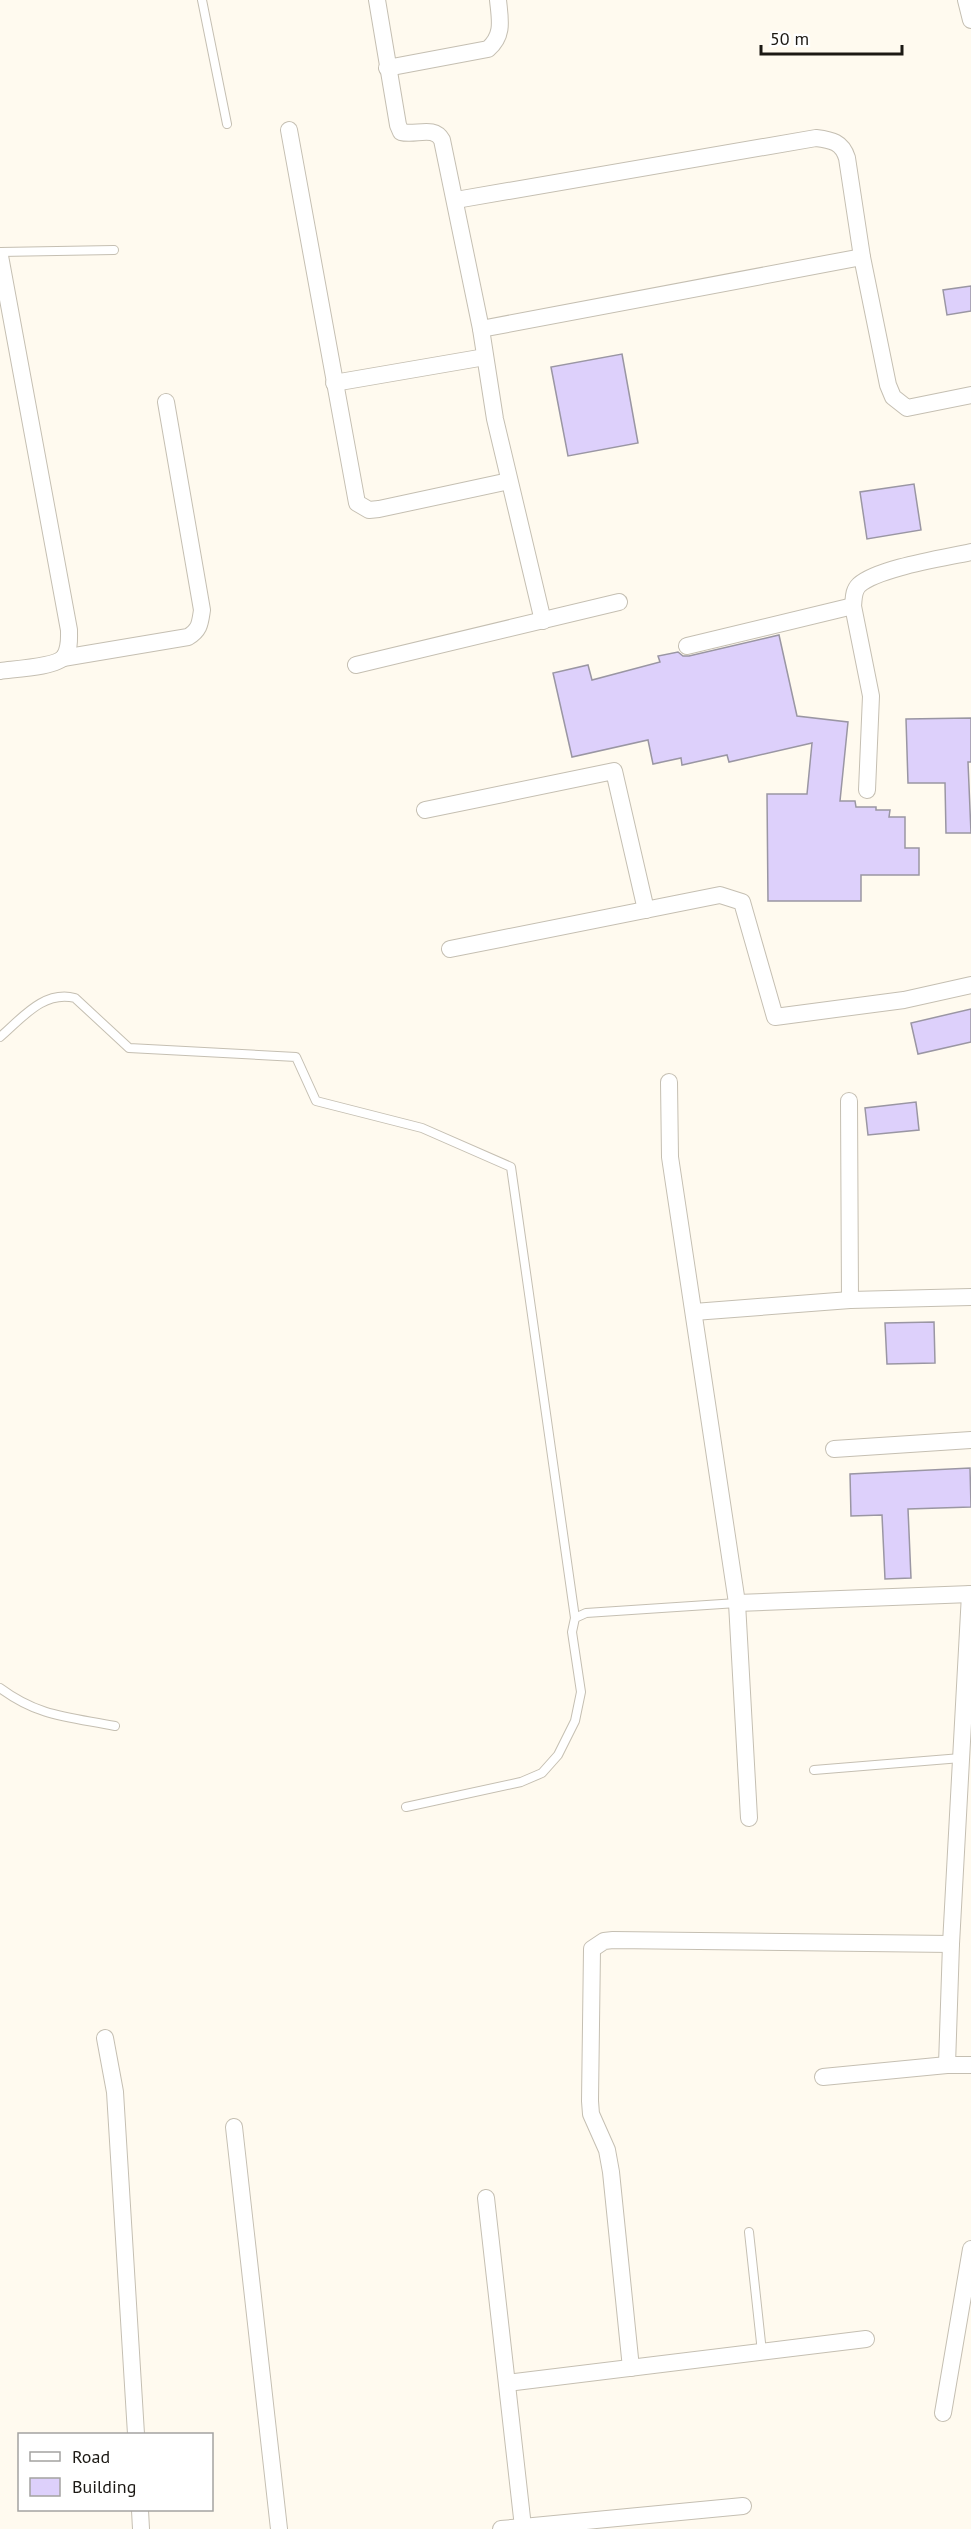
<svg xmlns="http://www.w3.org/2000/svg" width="971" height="2529" font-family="'PT Sans',sans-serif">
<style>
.building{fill:#ddd0fb;stroke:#9a96a3;stroke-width:1.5}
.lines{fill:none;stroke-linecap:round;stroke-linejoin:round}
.service-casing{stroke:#c5bfb2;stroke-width:10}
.minor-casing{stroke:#c5bfb2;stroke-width:18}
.service{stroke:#fff;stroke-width:8}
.minor{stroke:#fff;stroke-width:16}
</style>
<rect width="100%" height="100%" fill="#fffaef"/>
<g class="building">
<path d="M971,286V311L947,315L943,290Z"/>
<path d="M622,354L638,443L568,456L551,367Z"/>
<path d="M914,484L921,530L867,539L860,492Z"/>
<path d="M779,635L797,716L848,722L840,801H855L856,807H876V810H890L889,817H905V848H919V875H861V901H768L767,794H807L812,743L729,762L727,755L682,765L681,758L653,764L648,740L572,757L553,673L588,665L592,680L660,662L658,656L678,652L683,656H689Z"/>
<path d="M971,718V762H968L971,833H946L945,783H908L906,719Z"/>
<path d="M971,1009V1042L918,1054L911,1023Z"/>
<path d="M916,1102L919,1130L868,1135L865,1108Z"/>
<path d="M934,1322L935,1363L887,1364L885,1323Z"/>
<path d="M970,1468L971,1507L908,1509L911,1578L885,1579L882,1515L851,1516L850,1474Z"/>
</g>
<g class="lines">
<g class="service-casing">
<g id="service">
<path d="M202,0L227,124"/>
<path d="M0,252L114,250"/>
<path d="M0,1037C22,1018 44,990 75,998L129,1048L296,1057L316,1101L422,1128L511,1167L575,1618"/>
<path d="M0,1688C39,1717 69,1717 115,1726"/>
<path d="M814,1770L961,1758"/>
<path d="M406,1807L521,1782L542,1773L558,1755L575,1721L581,1692L572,1632L575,1618L586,1613L737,1603"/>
<path d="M749,2232L762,2352"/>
</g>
</g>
<g class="minor-casing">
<g id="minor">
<path d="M377,0L398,125L401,132C415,136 434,125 442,140L481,329"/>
<path d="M966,0L971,20"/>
<path d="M387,68L488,49C504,35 500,20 498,0"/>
<path d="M289,130L357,503L369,510L379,509L509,481"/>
<path d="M456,200L816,138C832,140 842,142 847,158L862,257"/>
<path d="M0,256L69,630C69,639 70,649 64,657C56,667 13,669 0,671"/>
<path d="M334,383L485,357"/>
<path d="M543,621L495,419L481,329L862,257L888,385L893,397L907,408L971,395"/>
<path d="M687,646L853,606"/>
<path d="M63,658L188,637C200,630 200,623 202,610L166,402"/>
<path d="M356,665L619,602"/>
<path d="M867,790L871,696L853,606C854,598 853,591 859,585C878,568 944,558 971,552"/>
<path d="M425,810L614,771L646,910"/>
<path d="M450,949L720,895L742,902L775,1017L904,1000L971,985"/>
<path d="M669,1082L670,1157L737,1603L971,1594"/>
<path d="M849,1101L850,1300"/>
<path d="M694,1312L850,1300L971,1297"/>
<path d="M834,1449L971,1440"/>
<path d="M737,1603L749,1818"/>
<path d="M105,2038L115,2092L136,2434"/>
<path d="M947,2065L951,1944L970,1594"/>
<path d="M823,2077L947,2065H971"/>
<path d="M234,2127L279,2529"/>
<path d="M486,2198L523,2527L743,2506"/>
<path d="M631,2368L611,2172L607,2150L591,2114L590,2101L592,1949L604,1941L613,1940L951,1944"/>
<path d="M507,2383L866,2339"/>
<path d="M943,2413L971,2249"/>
<path d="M140,2510L141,2529"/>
<path d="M501,2529L523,2527V2529"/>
</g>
</g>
<use href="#service" class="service"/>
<use href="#minor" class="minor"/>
</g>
<rect x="18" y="2433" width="195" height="78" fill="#ffffff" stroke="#a4a3a1" stroke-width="1.5"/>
<rect x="30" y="2452" width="30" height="9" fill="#ffffff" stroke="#a4a3a1" stroke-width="1.5"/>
<text x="72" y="2463" font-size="18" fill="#1c1914">Road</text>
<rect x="30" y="2478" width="30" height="18" fill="#ddd0fb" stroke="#a4a3a1" stroke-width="1.5"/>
<text x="72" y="2493" font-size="18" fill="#1c1914">Building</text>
<path d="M761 45v9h141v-9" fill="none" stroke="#1c1914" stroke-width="3"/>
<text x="770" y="45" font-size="18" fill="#1c1914" stroke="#ffffff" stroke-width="4.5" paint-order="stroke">50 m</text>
</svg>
